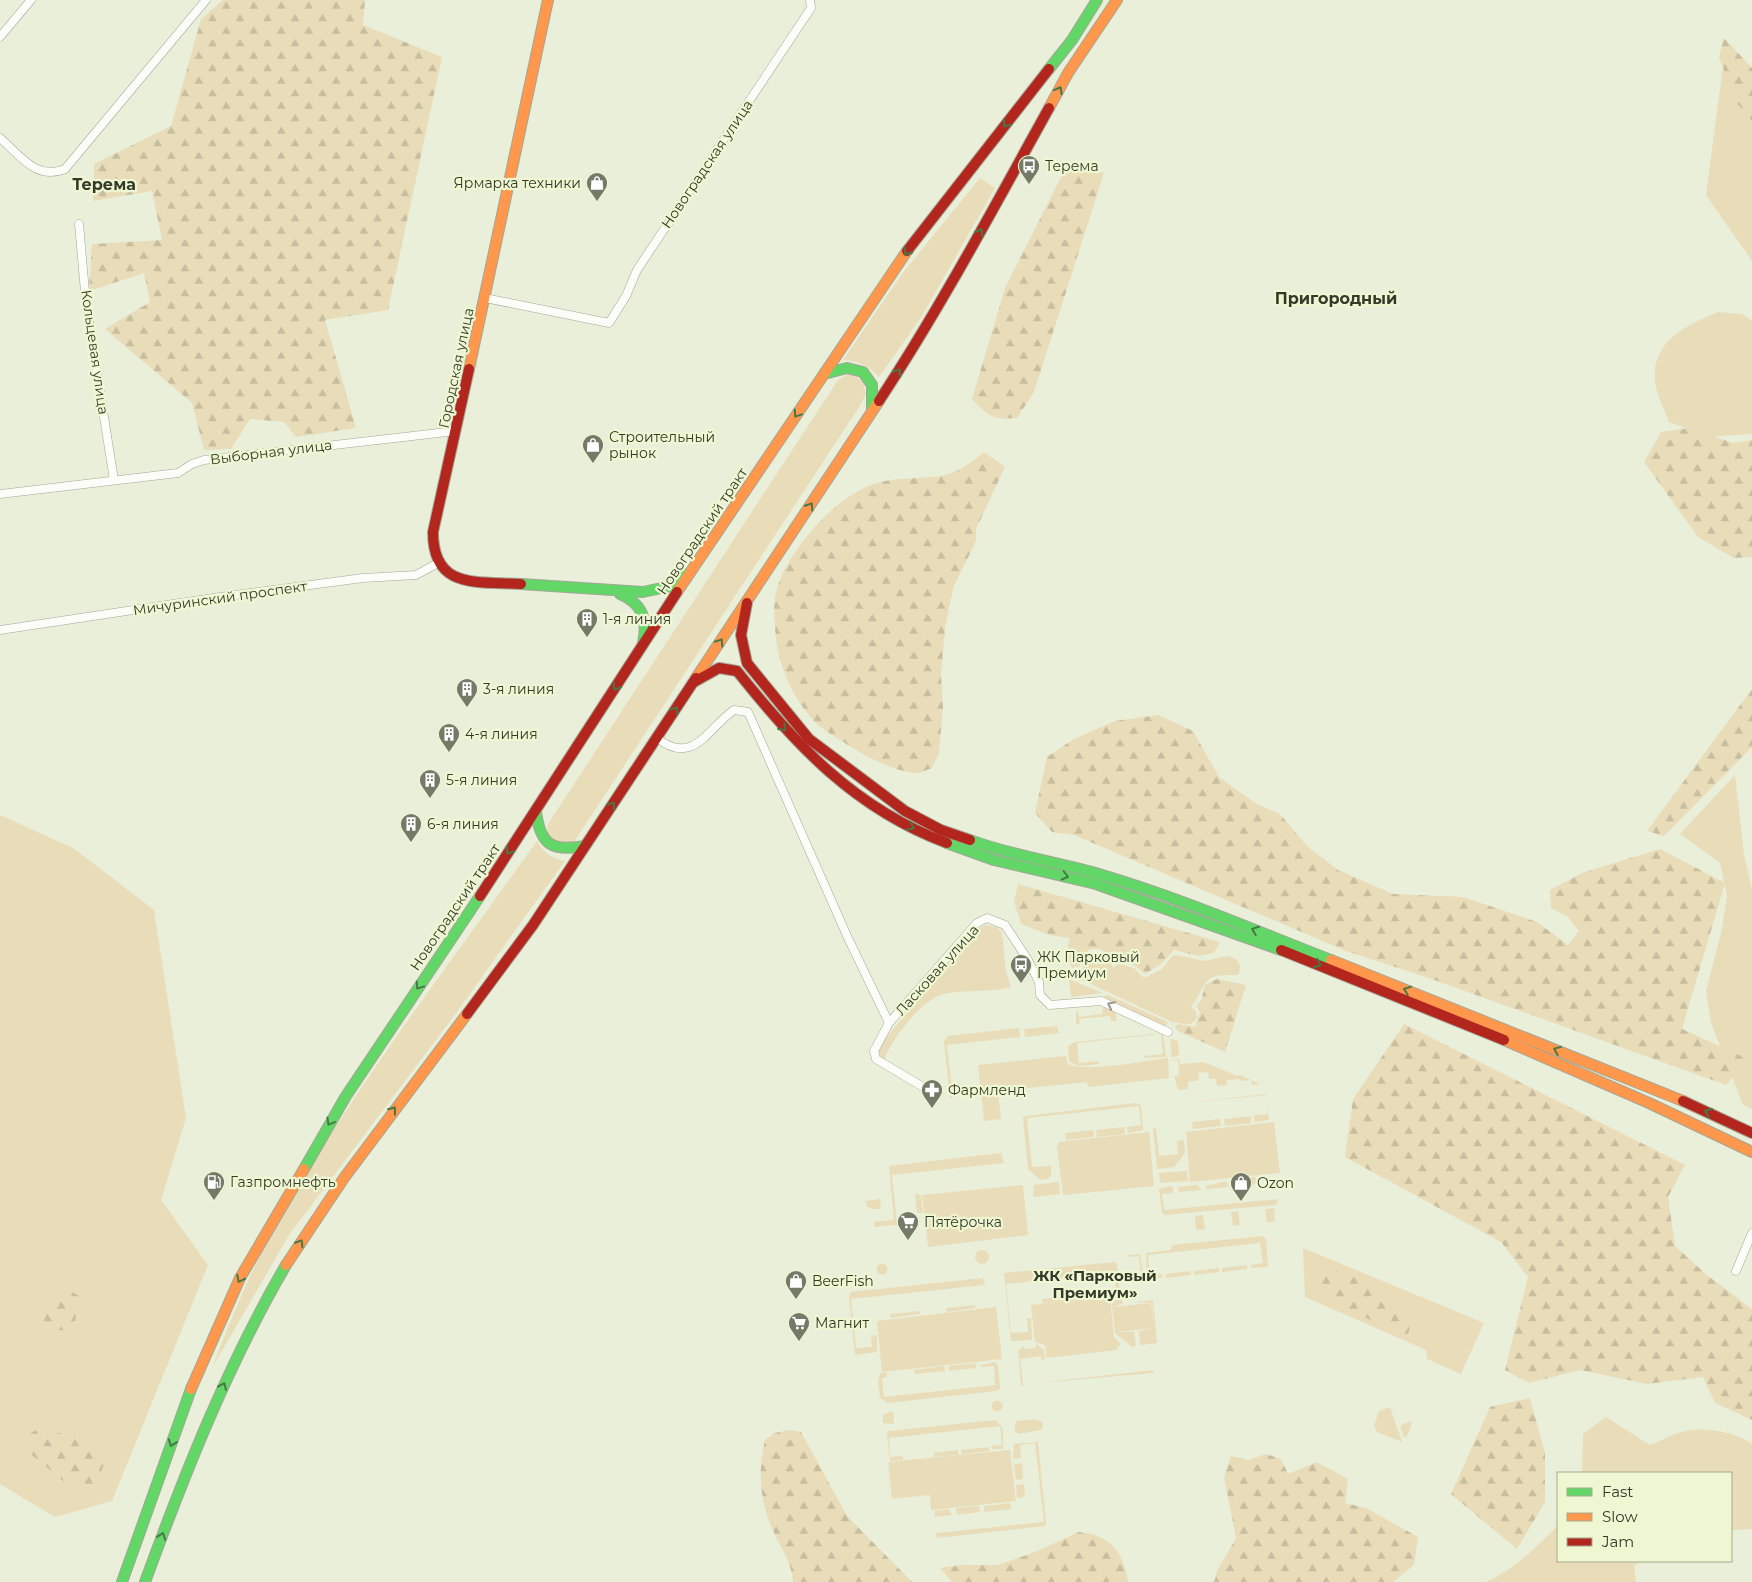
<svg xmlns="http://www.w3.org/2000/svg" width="1752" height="1582" font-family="Montserrat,sans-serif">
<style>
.green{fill:#e9dcb9}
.forest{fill:url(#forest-firs)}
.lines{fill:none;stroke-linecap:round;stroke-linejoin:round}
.street-casing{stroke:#a2a696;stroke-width:9}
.fast-casing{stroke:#a2a696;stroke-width:12}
.slow-casing{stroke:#a2a696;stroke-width:12}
.jam-casing{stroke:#a2a696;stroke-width:12}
.street{stroke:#fcfdf9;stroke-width:8}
.fast{stroke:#63d668;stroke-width:10}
.slow{stroke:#ff974d;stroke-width:10}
.jam{stroke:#b3261e;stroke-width:10}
.oneway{stroke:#477843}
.oneway2{stroke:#989b92}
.labels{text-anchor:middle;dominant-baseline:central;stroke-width:4.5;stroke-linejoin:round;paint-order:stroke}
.street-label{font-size:14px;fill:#35392a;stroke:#eef7d2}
.poi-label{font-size:14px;fill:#35392a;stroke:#eef7d2;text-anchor:start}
.neighbourhood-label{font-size:15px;font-weight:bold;fill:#35392a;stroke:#eef7d2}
.quarter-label{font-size:16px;font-weight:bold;fill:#35392a;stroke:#eef7d2}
</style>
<defs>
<pattern id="forest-firs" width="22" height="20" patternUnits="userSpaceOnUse" patternTransform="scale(1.25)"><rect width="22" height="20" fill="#e9dcb9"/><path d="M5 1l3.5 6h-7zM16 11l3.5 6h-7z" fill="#c8be9f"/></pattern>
</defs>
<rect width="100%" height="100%" fill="#eaefda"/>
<g class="green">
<path d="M1723,66L1752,98V261L1706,195Z"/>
<path d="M980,178L995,188L920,319L879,377C867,365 860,361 843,360L902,274Z"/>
<path d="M1718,312L1742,314L1752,321V434L1708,437L1669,422C1665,410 1656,395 1655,381C1651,341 1687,325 1718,312Z"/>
<path d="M848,374L854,375L863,382L866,394L861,404L574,842L567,846L553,842L547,833L548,824L838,380Z"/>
<path d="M1735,775L1744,854L1752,890V1109L1743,1105L1711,1023L1706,991L1721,933L1727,896L1720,863L1680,834Z"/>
<path d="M0,815L73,848L154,910L186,1118L161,1200L208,1265L112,1501L55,1517L0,1484Z"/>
<path d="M537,841C544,853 551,858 565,861L454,1016L289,1235L212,1368C230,1322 248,1276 272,1233C348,1095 446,969 537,841Z"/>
<path d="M986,925L997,927L1002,933L1006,972L1011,987C990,993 955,989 938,996C919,1004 891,1040 884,1060L880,1057L878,1050L881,1044L977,929Z"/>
<path d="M1094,955L1108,957L1113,968L1119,964L1134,968L1144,978L1162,969L1172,956L1177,955L1204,961L1228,956L1236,959L1241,967L1238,975C1199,974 1210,981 1191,1007L1196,1011L1197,1017C1192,1028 1182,1023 1172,1022L1078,978L1087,959Z"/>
<path d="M1069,979L1102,993L1071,997Z"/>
<path d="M1107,995H1108L1168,1022L1166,1026L1103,997Z"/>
<path d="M1103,1007L1115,1011L1117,1021H1111L1110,1016L1079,1019L1080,1025L1076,1024V1011H1078L1079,1017L1102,1014Z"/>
<path d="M1057,1026L1059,1033L1025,1037L1024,1029Z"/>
<path d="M1019,1028L1020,1037L947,1045L953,1098H950L944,1041L948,1036Z"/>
<path d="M1163,1033L1166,1057L1144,1058V1056L1163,1054L1161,1034L1077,1043L1079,1063L1099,1061V1064L1078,1066L1069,1061L1068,1046L1075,1042Z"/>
<path d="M1172,1039L1178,1041L1179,1055L1172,1058L1170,1040Z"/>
<path d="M1066,1056L1067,1063C1081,1074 1148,1060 1168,1058L1169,1078L1088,1087L1087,1082L998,1091L1001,1119L984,1121L978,1065Z"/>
<path d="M1179,1058L1180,1064L1204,1062L1237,1076L1240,1075L1260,1084L1252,1085L1251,1080L1240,1081V1079L1227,1080V1085L1217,1086L1216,1079H1209L1208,1072L1198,1073L1199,1080L1188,1082V1089L1178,1090L1174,1076L1179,1075L1178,1060L1172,1061Z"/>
<path d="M1266,1094L1269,1120L1255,1122L1254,1115L1268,1114L1266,1095L1184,1103Z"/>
<path d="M1136,1103L1141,1105L1143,1130L1128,1133L1127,1127L1141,1125L1139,1106L1027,1118L1032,1167L1051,1166V1175L1048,1179L1040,1180L1028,1169L1023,1118L1026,1116Z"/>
<path d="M1251,1116V1123L1225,1126L1224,1119Z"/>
<path d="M1220,1119L1221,1126L1193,1129L1192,1122Z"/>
<path d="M1274,1122L1280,1173L1190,1182L1186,1132Z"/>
<path d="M1124,1127L1125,1134L1097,1137L1096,1130Z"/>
<path d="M1153,1128H1156L1159,1156L1178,1154L1177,1141L1184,1140L1185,1153L1174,1167L1157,1169Z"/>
<path d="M1093,1130L1094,1137L1066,1140L1065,1133Z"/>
<path d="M1149,1132L1154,1186L1063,1195L1057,1146L1059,1142Z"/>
<path d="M1001,1153L1004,1163L892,1175L897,1225L874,1227V1222L894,1220L889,1166Z"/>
<path d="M1187,1171L1188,1181L1160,1183L1159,1173Z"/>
<path d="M1255,1177L1258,1184L1235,1186L1234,1179Z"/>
<path d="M1226,1181L1229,1187L1206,1189V1186Z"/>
<path d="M1059,1182L1060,1194L1033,1197L1034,1185Z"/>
<path d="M1023,1185L1028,1235L928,1247L922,1195Z"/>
<path d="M1197,1185L1201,1190L1179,1192L1178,1187Z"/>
<path d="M1169,1186L1173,1187V1193L1162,1194L1164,1210L1277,1199V1203L1275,1205L1165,1215L1162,1213L1159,1189Z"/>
<path d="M915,1193L921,1196L923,1213H917Z"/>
<path d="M880,1199L881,1209H871L867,1206L865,1201Z"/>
<path d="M1274,1208L1275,1222H1267L1265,1209Z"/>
<path d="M1238,1211L1240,1225L1233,1226L1231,1212Z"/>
<path d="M1203,1215L1205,1229L1196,1230L1195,1216Z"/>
<path d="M1263,1236L1266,1239L1268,1267L1251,1268V1265L1263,1263L1260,1243L1148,1255L1150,1275L1163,1274L1162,1278H1147L1146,1253L1170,1250L1172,1245Z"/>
<path d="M1303,1248L1484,1323L1461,1374L1427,1359L1426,1350L1305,1297Z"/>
<circle cx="982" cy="1257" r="7"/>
<path d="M1140,1254L1144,1279L1131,1281L1129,1278L1141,1277L1139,1256L1127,1257L1128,1255Z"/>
<path d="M1114,1262L1117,1265L1120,1292L1118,1294L1103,1296V1293L1116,1291L1114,1272L1006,1284L1011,1333L1028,1332L1027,1318H1031L1032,1340L1011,1341L1004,1273Z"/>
<circle cx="882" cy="1269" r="5.5"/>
<path d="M1247,1265V1269L1222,1272V1268Z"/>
<path d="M1219,1268V1272L1194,1275V1271Z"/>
<path d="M1190,1271L1191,1275L1166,1278V1274Z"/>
<path d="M983,1278L985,1285L851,1299L856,1348L872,1347L871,1336L877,1335V1352L855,1355L849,1299L850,1292Z"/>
<path d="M1069,1296L1070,1300L1110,1296L1114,1337L1121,1344L1116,1350L1047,1358L1045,1345L1035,1342L1031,1305L1063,1301L1042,1303V1299Z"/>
<path d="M1116,1298H1121L1123,1303L1114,1307L1151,1303L1154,1327L1152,1303L1135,1302L1153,1300L1157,1343L1140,1345L1139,1331L1154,1328L1118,1332H1134L1136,1345L1132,1347L1115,1333L1112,1305Z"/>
<path d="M975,1305V1308L947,1312L946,1308Z"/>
<path d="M996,1307L1002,1359L882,1372L877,1321Z"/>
<path d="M920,1311V1314L891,1318L890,1314Z"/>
<path d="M1036,1344L1044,1350L1045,1359L1041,1360V1356L1020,1359L1023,1384L1035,1383L1021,1385L1018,1351L1024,1346L1025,1349L1036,1348Z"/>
<path d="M995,1362L998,1367L1000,1386V1389L996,1391L887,1403L880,1398L878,1382L880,1373H887V1377L882,1378L884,1397L995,1385L994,1366L981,1367V1365Z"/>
<path d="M976,1363V1368L949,1371V1366Z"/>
<path d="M944,1366L945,1371L915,1374L914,1370Z"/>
<path d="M1154,1370L1153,1373L1037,1383Z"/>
<circle cx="997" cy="1406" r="5.5"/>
<path d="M1390,1407L1402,1442L1377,1432L1374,1425L1379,1411Z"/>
<path d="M893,1411L894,1424L883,1423V1415Z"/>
<path d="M1606,1417L1650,1445C1658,1442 1667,1437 1675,1434C1699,1425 1732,1430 1752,1444V1529L1731,1530V1473H1582L1583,1434Z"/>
<path d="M1035,1419L1042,1422L1043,1426L1041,1430L1018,1434L1015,1431V1424L1017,1421Z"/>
<path d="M996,1420L1003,1429V1449H992V1446L1002,1445L1000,1426L889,1438L890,1457L903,1456V1460L890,1461L887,1434L888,1431Z"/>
<path d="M1410,1421L1412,1423L1407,1436L1404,1437L1400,1426Z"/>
<path d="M1038,1442L1046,1522L1045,1526L937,1538L936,1533L1044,1522L1035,1443L1020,1445L1021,1458L1013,1459L1014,1444Z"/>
<path d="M989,1447V1451L962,1454L961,1450Z"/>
<path d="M958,1450V1455L934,1457V1453Z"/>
<path d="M1010,1450L1016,1501L931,1510L930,1495L892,1499L888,1462Z"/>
<path d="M1022,1463L1023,1479L1016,1480L1014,1464Z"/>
<path d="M1024,1484L1025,1497L1017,1498L1016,1485Z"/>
<path d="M1010,1503L1011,1509L984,1512V1506Z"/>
<path d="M979,1506L980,1512L957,1515L956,1508Z"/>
<path d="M949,1509L952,1515L934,1517L935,1511Z"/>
<path d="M1558,1525V1561H1642L1634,1566L1636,1582H1486C1514,1569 1537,1547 1558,1525Z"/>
</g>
<g class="forest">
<path d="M223,0H365L363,25L442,57L388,310L325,320L356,428L296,437L284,422L250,419L231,449L204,450L192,403L105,329L150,302L144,273L89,291L92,244L162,240L152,191L93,201L94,164L171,126L201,19Z"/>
<path d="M1724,38L1752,68V121L1736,102L1719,57Z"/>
<path d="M1073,168L1104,173L1034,392L1017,418C993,420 988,416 972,399L1005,288L1061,177Z"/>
<path d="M1690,428L1733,443L1752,440V557L1734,558L1698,537L1644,462L1661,432Z"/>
<path d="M984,452L1005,467L976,529V541L953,588L945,629L941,675L943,707L939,753L932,768C926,770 919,774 914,773C884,769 854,749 829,733C800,715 780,672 776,639C775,626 773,611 775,597C782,556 836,494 877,483C898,477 920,479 941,476C958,473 972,462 984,452Z"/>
<path d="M1752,689V747L1664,836L1647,831Z"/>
<path d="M1158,715L1193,731L1219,777L1255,803L1280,814L1308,847L1338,870L1393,894L1463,897L1537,922L1568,945L1579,931L1568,917L1551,908L1550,890L1582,873L1660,849L1725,883L1682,1029L1748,1059L1726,1085L1426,977L1346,951L1074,835L1052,832L1035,813L1047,757L1074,739L1115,721Z"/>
<path d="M1018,884L1220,942L1214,953L1199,956L1174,950L1161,964L1145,974C1135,964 1129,963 1116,959C1103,956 1106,945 1088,950L1079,966L1072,968L1068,958L1069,938L1050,935L1021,924L1014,901Z"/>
<path d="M1217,979L1246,985L1225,1052L1178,1031L1175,1027L1178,1024L1195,1027L1200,1012L1196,1006L1201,1001L1205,985Z"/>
<path d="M1404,1024L1685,1165L1668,1197L1675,1246L1708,1276L1752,1309V1420L1715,1403L1703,1377L1647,1384L1580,1370L1529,1383L1505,1370L1528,1277L1501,1242L1345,1157L1353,1099Z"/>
<path d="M1321,1267H1326C1351,1276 1422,1299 1408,1334H1401L1321,1297L1314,1288L1318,1270Z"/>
<path d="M58,1283L79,1296L74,1329L50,1331L42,1324Z"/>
<path d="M1530,1398L1545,1453V1502L1517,1549L1451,1494L1490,1407Z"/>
<path d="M36,1430C67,1431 81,1441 106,1460L94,1488L73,1489L32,1455L23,1438Z"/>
<path d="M789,1430L801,1432L847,1516L912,1582H793C792,1564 783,1551 775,1535C760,1503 757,1474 765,1440L775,1433Z"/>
<path d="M1266,1454L1281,1459L1288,1474L1317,1462L1348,1479L1345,1503L1366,1508L1418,1537L1414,1565L1393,1582H1214L1217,1571L1236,1538L1224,1477L1231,1456L1248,1460Z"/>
<path d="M1079,1532C1109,1535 1124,1551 1128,1582H952L940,1568L962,1565H998L1035,1552Z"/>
</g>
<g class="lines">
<g class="street-casing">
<g id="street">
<path d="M0,37L31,0"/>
<path d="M0,138C20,155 36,181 65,169L206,0"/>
<path d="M79,224L86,303L114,480"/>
<path d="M485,298L609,323L626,296L637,270L811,8L810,0"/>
<path d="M0,494L178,473L192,464L204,460L456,431"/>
<path d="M0,630L220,597L363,578L416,575L438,563"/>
<path d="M657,738C693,767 708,728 734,710L748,712L848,938L889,1023"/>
<path d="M923,1087L876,1059L874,1051L889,1023L977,923L987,918L1005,925L1028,960L1039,982L1040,995L1050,1005L1101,1001L1168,1032"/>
<path d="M1736,1271L1752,1233"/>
</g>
</g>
<g class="fast-casing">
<g id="fast">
<path d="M1049,69L1072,40L1097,0"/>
<path d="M824,374L847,368L863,372L872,385V409"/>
<path d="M521,584L643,592L671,586L687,574"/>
<path d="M620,594C643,604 648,620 643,643"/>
<path d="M536,811C540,845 552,852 585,846"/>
<path d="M970,840C1013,856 1058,862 1102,875C1180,898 1256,931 1331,960"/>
<path d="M947,843L994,860L1096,884L1281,950"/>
<path d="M304,1169L346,1096L480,896"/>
<path d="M122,1582L191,1389"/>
<path d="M145,1582C185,1473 227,1366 286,1265"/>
</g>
</g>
<g class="slow-casing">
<g id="slow">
<path d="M1049,108L1068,73L1117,0"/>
<path d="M469,369L548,0"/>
<path d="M677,592L907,251"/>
<path d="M696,678L879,401"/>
<path d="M1331,960L1683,1101"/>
<path d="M1504,1040L1649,1103L1752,1152"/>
<path d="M286,1265L344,1178L467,1014"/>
<path d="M191,1389L240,1278L304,1169"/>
</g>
</g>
<g class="jam-casing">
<g id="jam">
<path d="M907,251L1049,69"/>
<path d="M469,369L433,532C433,590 477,581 521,584"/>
<path d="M879,401C941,307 994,207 1049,108"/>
<path d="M747,603L741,635L747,663L809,739L905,811L941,830L970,840"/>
<path d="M694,682L719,668L737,671C796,745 855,809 947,843"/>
<path d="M480,896L677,592"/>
<path d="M1281,950L1504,1040"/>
<path d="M467,1014L533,925L696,678"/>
<path d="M1683,1101L1752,1133"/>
</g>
</g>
<use href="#street" class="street"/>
<use href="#fast" class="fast"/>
<use href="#slow" class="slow"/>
<use href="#jam" class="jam"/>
</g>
<defs><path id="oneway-chevron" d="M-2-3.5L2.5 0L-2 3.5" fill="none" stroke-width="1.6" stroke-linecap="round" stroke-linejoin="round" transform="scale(1.25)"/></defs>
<g class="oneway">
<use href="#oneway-chevron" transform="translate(1059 90) rotate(-61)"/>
<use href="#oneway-chevron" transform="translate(1006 124) rotate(128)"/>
<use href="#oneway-chevron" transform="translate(980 232) rotate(-60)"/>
<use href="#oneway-chevron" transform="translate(907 252) rotate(125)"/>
<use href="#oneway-chevron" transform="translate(898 372) rotate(-57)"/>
<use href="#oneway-chevron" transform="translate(797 414) rotate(124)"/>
<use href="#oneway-chevron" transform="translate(810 506) rotate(-57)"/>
<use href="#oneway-chevron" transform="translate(720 642) rotate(-57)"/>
<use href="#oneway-chevron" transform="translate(616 687) rotate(123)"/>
<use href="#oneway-chevron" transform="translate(675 710) rotate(-56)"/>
<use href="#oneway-chevron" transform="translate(783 728) rotate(48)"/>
<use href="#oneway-chevron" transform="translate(612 805) rotate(-56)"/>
<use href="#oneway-chevron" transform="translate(911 827) rotate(26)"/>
<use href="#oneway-chevron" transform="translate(509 851) rotate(124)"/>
<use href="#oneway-chevron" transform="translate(1065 876) rotate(14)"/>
<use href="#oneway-chevron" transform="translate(1255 930) rotate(-159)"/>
<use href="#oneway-chevron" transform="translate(1318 964) rotate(22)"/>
<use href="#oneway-chevron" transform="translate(419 986) rotate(124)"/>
<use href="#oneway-chevron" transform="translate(1407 990) rotate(-159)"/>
<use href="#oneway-chevron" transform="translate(1557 1050) rotate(-158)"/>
<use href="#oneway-chevron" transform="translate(393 1110) rotate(-52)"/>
<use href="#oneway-chevron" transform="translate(1708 1112) rotate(-156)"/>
<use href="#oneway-chevron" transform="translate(330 1122) rotate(121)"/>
<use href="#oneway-chevron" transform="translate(300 1243) rotate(-58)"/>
<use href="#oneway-chevron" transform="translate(240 1279) rotate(117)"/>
<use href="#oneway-chevron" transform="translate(223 1386) rotate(-67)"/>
<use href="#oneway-chevron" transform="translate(172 1443) rotate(110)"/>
<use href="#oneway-chevron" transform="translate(162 1536) rotate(-70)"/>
</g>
<use class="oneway2" href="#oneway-chevron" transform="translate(1111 1005) rotate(-153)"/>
<defs>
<g id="bus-pin" transform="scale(1.125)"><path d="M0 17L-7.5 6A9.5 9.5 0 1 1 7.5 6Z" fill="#747968" stroke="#eef7d2"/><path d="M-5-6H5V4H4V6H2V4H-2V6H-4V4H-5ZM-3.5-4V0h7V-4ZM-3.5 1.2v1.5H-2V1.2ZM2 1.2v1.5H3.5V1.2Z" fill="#fff"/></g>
<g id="shop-pin" transform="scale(1.125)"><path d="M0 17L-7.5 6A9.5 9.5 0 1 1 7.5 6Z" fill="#747968" stroke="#eef7d2"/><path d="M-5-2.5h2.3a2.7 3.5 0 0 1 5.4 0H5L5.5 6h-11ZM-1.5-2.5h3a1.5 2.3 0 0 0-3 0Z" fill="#fff"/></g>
<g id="building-pin" transform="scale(1.125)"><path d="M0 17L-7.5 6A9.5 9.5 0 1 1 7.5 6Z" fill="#747968" stroke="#eef7d2"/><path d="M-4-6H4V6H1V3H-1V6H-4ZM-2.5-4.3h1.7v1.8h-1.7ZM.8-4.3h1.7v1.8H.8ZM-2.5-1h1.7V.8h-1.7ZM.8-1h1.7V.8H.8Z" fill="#fff"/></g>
<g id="pharmacy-pin" transform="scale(1.125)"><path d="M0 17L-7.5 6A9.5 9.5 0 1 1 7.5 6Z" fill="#747968" stroke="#eef7d2"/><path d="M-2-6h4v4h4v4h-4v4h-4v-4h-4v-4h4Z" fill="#fff"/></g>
<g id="fuel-pin" transform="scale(1.125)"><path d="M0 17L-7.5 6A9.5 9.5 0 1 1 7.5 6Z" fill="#747968" stroke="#eef7d2"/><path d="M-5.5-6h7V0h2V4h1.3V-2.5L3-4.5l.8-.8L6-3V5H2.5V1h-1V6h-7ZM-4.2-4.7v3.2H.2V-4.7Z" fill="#fff"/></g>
<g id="supermarket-pin" transform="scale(1.125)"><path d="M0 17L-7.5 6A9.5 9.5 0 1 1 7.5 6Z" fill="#747968" stroke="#eef7d2"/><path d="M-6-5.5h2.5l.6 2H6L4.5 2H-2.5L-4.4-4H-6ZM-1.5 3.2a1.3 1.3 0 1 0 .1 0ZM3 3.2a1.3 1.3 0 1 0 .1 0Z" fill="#fff"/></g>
</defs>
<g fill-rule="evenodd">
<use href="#bus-pin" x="1029" y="166"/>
<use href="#shop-pin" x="597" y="183"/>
<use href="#shop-pin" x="593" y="445"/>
<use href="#building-pin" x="587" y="619"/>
<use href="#building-pin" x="467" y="689"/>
<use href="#building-pin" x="449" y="734"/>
<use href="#building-pin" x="430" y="780"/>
<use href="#building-pin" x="411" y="824"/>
<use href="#bus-pin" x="1021" y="965"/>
<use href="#pharmacy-pin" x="932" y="1090"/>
<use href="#fuel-pin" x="214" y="1182"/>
<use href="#shop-pin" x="1241" y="1183"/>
<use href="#supermarket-pin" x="908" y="1222"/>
<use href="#shop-pin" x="796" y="1281"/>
<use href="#supermarket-pin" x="799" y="1323"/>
</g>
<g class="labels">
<g class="street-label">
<text transform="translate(707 164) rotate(-56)">Новоградская улица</text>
<text transform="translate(95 352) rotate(82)">Кольцевая улица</text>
<text transform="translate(456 368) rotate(-78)">Городская улица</text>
<text transform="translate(271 452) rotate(-7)">Выборная улица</text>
<text transform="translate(702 531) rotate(-56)">Новоградский тракт</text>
<text transform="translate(220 598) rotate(-8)">Мичуринский проспект</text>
<text transform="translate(455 907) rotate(-56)">Новоградский тракт</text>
<text transform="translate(937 970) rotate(-48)">Ласковая улица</text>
</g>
<g class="poi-label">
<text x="1045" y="166">Терема</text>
<text x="581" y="183" text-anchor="end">Ярмарка техники</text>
<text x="609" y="437">Строительный<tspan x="609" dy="16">рынок</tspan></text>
<text x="603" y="619">1-я линия</text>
<text x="483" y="689">3-я линия</text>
<text x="465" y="734">4-я линия</text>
<text x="446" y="780">5-я линия</text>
<text x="427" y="824">6-я линия</text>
<text x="1037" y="957">ЖК Парковый<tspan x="1037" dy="16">Премиум</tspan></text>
<text x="948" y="1090">Фармленд</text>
<text x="230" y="1182">Газпромнефть</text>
<text x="1257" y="1183">Ozon</text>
<text x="924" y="1222">Пятёрочка</text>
<text x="812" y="1281">BeerFish</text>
<text x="815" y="1323">Магнит</text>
</g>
<g class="neighbourhood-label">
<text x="1095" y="1275">ЖК «Парковый<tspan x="1095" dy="17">Премиум»</tspan></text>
</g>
<g class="quarter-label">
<text x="104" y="184">Терема</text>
<text x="1336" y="298">Пригородный</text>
</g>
</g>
<rect x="1557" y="1472" width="175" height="90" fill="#eef7d2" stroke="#a4ab8f"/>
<rect x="1567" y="1488" width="25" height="8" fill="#63d668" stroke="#a4ab8f"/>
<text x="1602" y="1497" font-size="15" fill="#35392a">Fast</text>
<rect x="1567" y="1513" width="25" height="8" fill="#ff974d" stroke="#a4ab8f"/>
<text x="1602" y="1522" font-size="15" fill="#35392a">Slow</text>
<rect x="1567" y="1538" width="25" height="8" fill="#b3261e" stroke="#a4ab8f"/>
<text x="1602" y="1547" font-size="15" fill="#35392a">Jam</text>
</svg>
